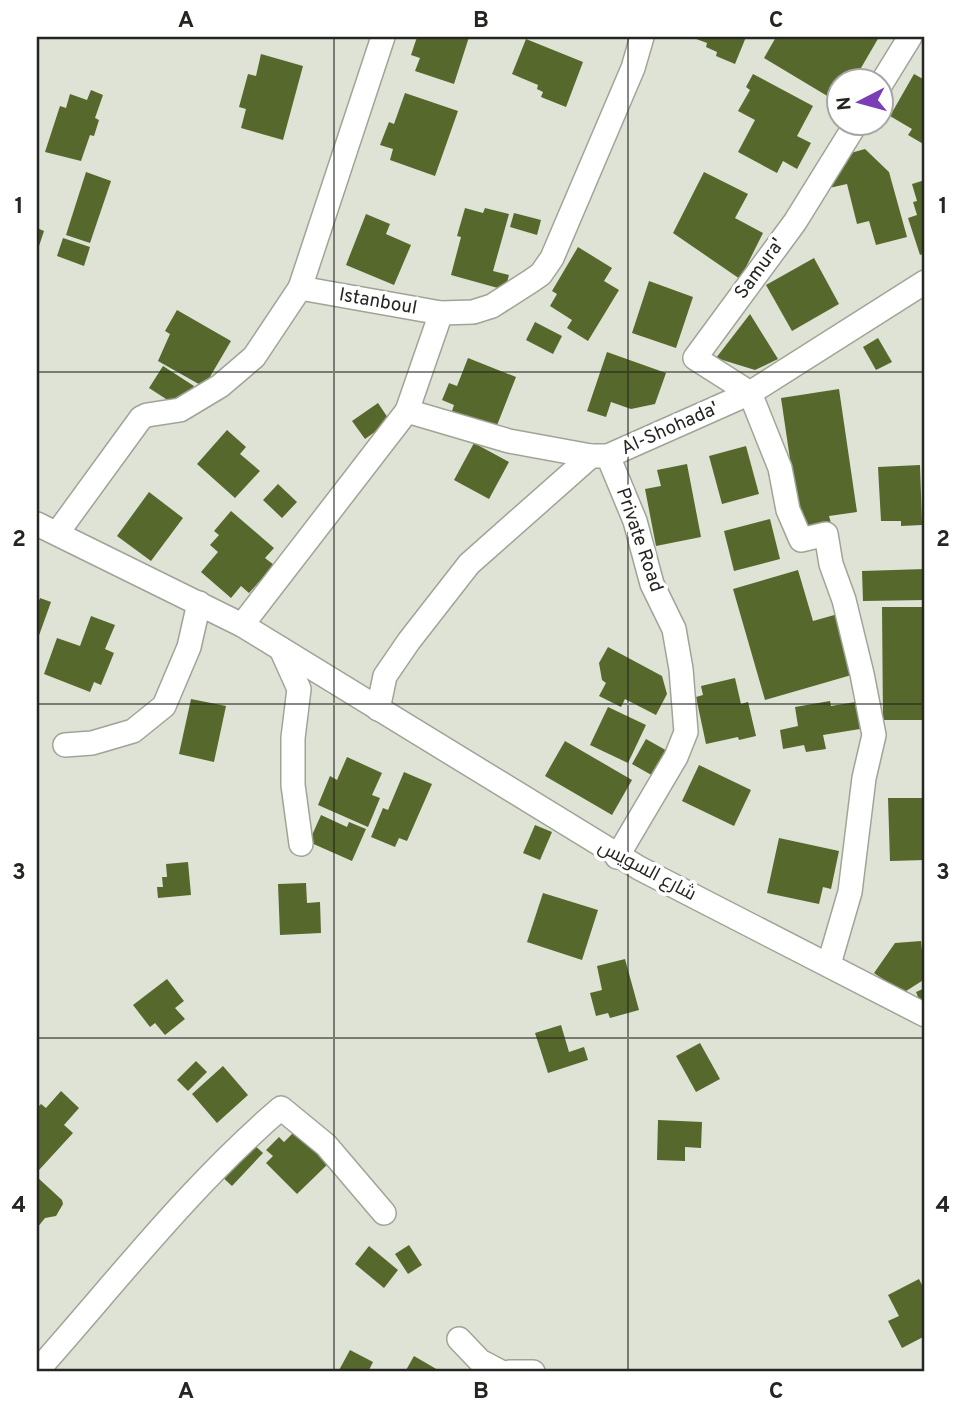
<svg xmlns="http://www.w3.org/2000/svg" width="962" height="1409" font-family="Overpass,Cairo,sans-serif">
<style>
.building{fill:#56682b}
.lines{fill:none;stroke-linecap:round;stroke-linejoin:round}
.minor-casing{stroke:#9fa497;stroke-width:26}
.minor{stroke:#fff;stroke-width:23}
.grid{fill:none;stroke:#242621;stroke-width:2;stroke-opacity:0.55}
.labels{text-anchor:middle;dominant-baseline:central;stroke-width:7;stroke-linejoin:round;paint-order:stroke}
.street-label{font-size:19px;fill:#242621;stroke:#fff}
.neatline{fill:none;stroke:#242621;stroke-width:2.5}
.grid-label{font-size:23px;text-anchor:middle;font-weight:bold;fill:#242621}
</style>
<rect width="100%" height="100%" fill="#dee3d5"/>
<g class="building">
<path d="M417,37H469L454,84L415,71L420,58L411,55Z"/>
<path d="M691,37H746L735,64L716,56L717,52L706,47L707,43Z"/>
<path d="M776,37H879L854,80H839V103L764,58Z"/>
<path d="M526,39L583,62L566,107L541,97L543,92L537,89L538,85L512,74Z"/>
<path d="M261,54L303,66L283,140L241,128L246,109L239,107L248,74L256,76Z"/>
<path d="M753,74L813,106L797,136L811,143L797,169L783,161L777,173L738,152L755,120L738,111L750,90L746,87Z"/>
<path d="M914,74L925,80V145L908,135L912,129L890,116Z"/>
<path d="M91,90L103,95L95,118L99,120L94,136L90,135L81,161L45,152L60,106L66,108L70,94L87,100Z"/>
<path d="M405,93L458,111L435,176L390,160L393,149L380,145L389,122L394,124Z"/>
<path d="M865,149L889,172L907,237L876,245L869,221L857,224L847,184L829,188L840,156Z"/>
<path d="M86,172L111,181L90,243L66,235Z"/>
<path d="M704,172L748,194L735,218L763,233L740,279L673,233Z"/>
<path d="M925,180V253L920,255L908,218L917,215L913,202L917,201L912,184Z"/>
<path d="M465,208L483,213L485,208L509,214L493,271L509,275L505,290L451,275L461,237L457,236Z"/>
<path d="M514,213L541,220L537,235L510,227Z"/>
<path d="M366,214L390,224L386,234L411,245L394,285L346,265Z"/>
<path d="M37,228L44,231L37,252Z"/>
<path d="M63,238L90,247L84,266L57,256Z"/>
<path d="M578,247L612,268L604,281L619,290L588,341L567,328L572,320L550,306L557,294L552,291Z"/>
<path d="M814,258L839,304L792,331L766,285Z"/>
<path d="M649,281L693,297L676,348L632,333Z"/>
<path d="M177,310L231,341L204,387L158,361L170,334L165,331Z"/>
<path d="M750,314L778,359L755,370L716,358Z"/>
<path d="M535,322L562,336L553,354L526,340Z"/>
<path d="M878,338L892,362L876,370L863,347Z"/>
<path d="M607,352L666,373L655,404L631,409L611,402L606,417L587,411Z"/>
<path d="M468,358L516,377L494,433L474,420L452,411L454,405L442,400L449,383L457,386Z"/>
<path d="M163,366L194,386L180,408L149,388Z"/>
<path d="M839,389L857,512L829,516L831,523L800,527L781,398Z"/>
<path d="M378,403L390,421L365,439L352,421Z"/>
<path d="M227,430L246,447L240,454L260,471L235,498L197,464Z"/>
<path d="M474,443L509,462L489,499L454,480Z"/>
<path d="M746,446L759,494L722,504L709,456Z"/>
<path d="M687,464L701,537L656,546L645,489L661,486L657,470Z"/>
<path d="M920,465L922,525L901,526V521H881L878,467Z"/>
<path d="M278,484L297,502L282,518L263,500Z"/>
<path d="M149,492L183,518L151,561L117,536Z"/>
<path d="M231,511L274,548L265,558L274,565L249,593L241,586L231,598L201,572L218,552L210,545L219,535L214,531Z"/>
<path d="M770,519L780,559L734,571L724,531Z"/>
<path d="M925,569V600L863,601L862,571Z"/>
<path d="M798,570L813,621L838,614L855,674L765,700L733,589Z"/>
<path d="M40,598L51,602L37,641V606Z"/>
<path d="M882,607H923L924,720H883Z"/>
<path d="M91,616L115,625L105,649L114,653L101,685L94,682L90,692L44,674L57,638L80,646Z"/>
<path d="M608,647L662,676L667,694L656,715L625,699L621,707L599,696L606,683L602,680L599,663Z"/>
<path d="M735,678L741,704L748,702L756,736L739,740L738,737L706,744L696,697L703,695L701,686Z"/>
<path d="M191,699L226,706L214,762L179,754Z"/>
<path d="M830,701L831,706L856,702L860,729L823,735L826,749L806,752L804,745L783,749L780,730L798,726L795,707Z"/>
<path d="M608,707L646,725L628,763L590,745Z"/>
<path d="M646,739L669,752L655,777L632,764Z"/>
<path d="M565,741L632,780L612,815L545,776Z"/>
<path d="M347,757L382,773L372,795L380,798L368,827L318,805L330,776L337,780Z"/>
<path d="M699,765L751,790L734,826L682,801Z"/>
<path d="M404,772L432,784L407,841L399,838L395,847L371,837L383,808L388,810Z"/>
<path d="M888,798H925V860L890,861Z"/>
<path d="M321,815L347,827L349,822L366,829L352,861L309,842Z"/>
<path d="M535,825L552,832L540,860L523,853Z"/>
<path d="M779,838L839,851L831,889L823,887L819,904L767,893Z"/>
<path d="M188,862L191,895L158,898L157,887H163L162,877H167L166,864Z"/>
<path d="M306,883L307,903L320,902L321,933L280,935L278,884Z"/>
<path d="M543,893L598,910L582,960L527,942Z"/>
<path d="M921,941L925,979L903,993L874,973L895,943Z"/>
<path d="M625,959L639,1010L610,1018L608,1013L596,1016L590,993L602,990L597,966Z"/>
<path d="M167,979L184,1001L175,1008L185,1019L165,1035L155,1023L150,1027L133,1005Z"/>
<path d="M925,988V1000L920,1002L916,992Z"/>
<path d="M561,1025L569,1052L584,1047L588,1060L548,1073L535,1033Z"/>
<path d="M700,1043L720,1079L696,1092L676,1056Z"/>
<path d="M196,1061L207,1072L188,1091L177,1080Z"/>
<path d="M223,1066L248,1095L217,1123L192,1094Z"/>
<path d="M61,1091L79,1108L64,1125L73,1133L39,1170L37,1167V1108L41,1104L46,1108Z"/>
<path d="M658,1120L702,1122L701,1148L685,1147V1161L657,1160Z"/>
<path d="M298,1128L331,1161L297,1194L266,1163L273,1156L266,1150L279,1137L284,1142Z"/>
<path d="M250,1141L263,1153L232,1186L219,1174Z"/>
<path d="M37,1177L62,1200L63,1204L56,1216L45,1218L37,1228Z"/>
<path d="M409,1245L422,1265L408,1274L395,1254Z"/>
<path d="M369,1246L398,1270L384,1288L355,1264Z"/>
<path d="M919,1279L925,1291V1336L902,1348L888,1321L899,1316L888,1295Z"/>
<path d="M350,1350L373,1362L368,1372H338Z"/>
<path d="M414,1356L438,1370L437,1372H405Z"/>
</g>
<g class="lines">
<g class="minor-casing">
<g id="minor">
<path d="M881,84L910,37"/>
<path d="M300,288L383,37"/>
<path d="M407,411L509,441L591,456"/>
<path d="M608,456L635,521L652,584L674,629L681,669L686,732L676,757L617,857"/>
<path d="M37,524L242,625L639,868L925,1015"/>
<path d="M58,532L141,418L147,415L180,410L220,386L254,357L300,288L441,313L473,312L492,306L531,281L541,274L552,258L633,68L642,37"/>
<path d="M242,625L407,411L441,313"/>
<path d="M281,649L299,689L293,738V785L301,844"/>
<path d="M378,709L385,676L409,641L469,564L591,456H608L750,393L925,282"/>
<path d="M65,745L92,743L133,731L164,706L189,647L199,603"/>
<path d="M829,964L850,892L864,778L874,735L862,674L844,600L831,564L826,534L801,540L788,510L780,468L750,393L695,358L795,222L857,122"/>
<path d="M459,1339L480,1361L501,1372"/>
<path d="M37,1371C116,1282 190,1186 281,1108L326,1145L384,1213"/>
<path d="M510,1372H533"/>
</g>
</g>
<use href="#minor" class="minor"/>
</g>
<path class="grid" d="M334,37V1372M628,37V1372M37,372H925M37,704H925M37,1038H925"/>
<g class="labels">
<g class="street-label">
<text transform="translate(760 269) rotate(-54)">Samura'</text>
<text transform="translate(378 302) rotate(10)">Istanboul</text>
<text transform="translate(670 429) rotate(-24)">Al-Shohada'</text>
<text transform="translate(639 540) rotate(71)">Private Road</text>
<text transform="translate(647 871) rotate(28)">شارع السويس</text>
</g>
</g>
<rect width="962" height="1409" fill="none" stroke="#ffffff" stroke-width="77"/>
<g transform="translate(860 102) rotate(264)"><circle r="33" fill="#ffffff" stroke="#a7a8a6" stroke-width="2"/>
<path d="M0-5L12 26L0 18L-12 26Z" fill="#7a3fb5"/>
<text y="-10" font-size="19" font-weight="bold" text-anchor="middle" fill="#242621">N</text>
</g>
<rect x="38" y="38" width="885" height="1332" class="neatline"/>
<g class="grid-label">
<text x="186" y="27">A</text>
<text x="481" y="27">B</text>
<text x="776" y="27">C</text>
<text x="19" y="213">1</text>
<text x="943" y="213">1</text>
<text x="19" y="546">2</text>
<text x="943" y="546">2</text>
<text x="19" y="879">3</text>
<text x="943" y="879">3</text>
<text x="19" y="1212">4</text>
<text x="943" y="1212">4</text>
<text x="186" y="1398">A</text>
<text x="481" y="1398">B</text>
<text x="776" y="1398">C</text>
</g>
</svg>
